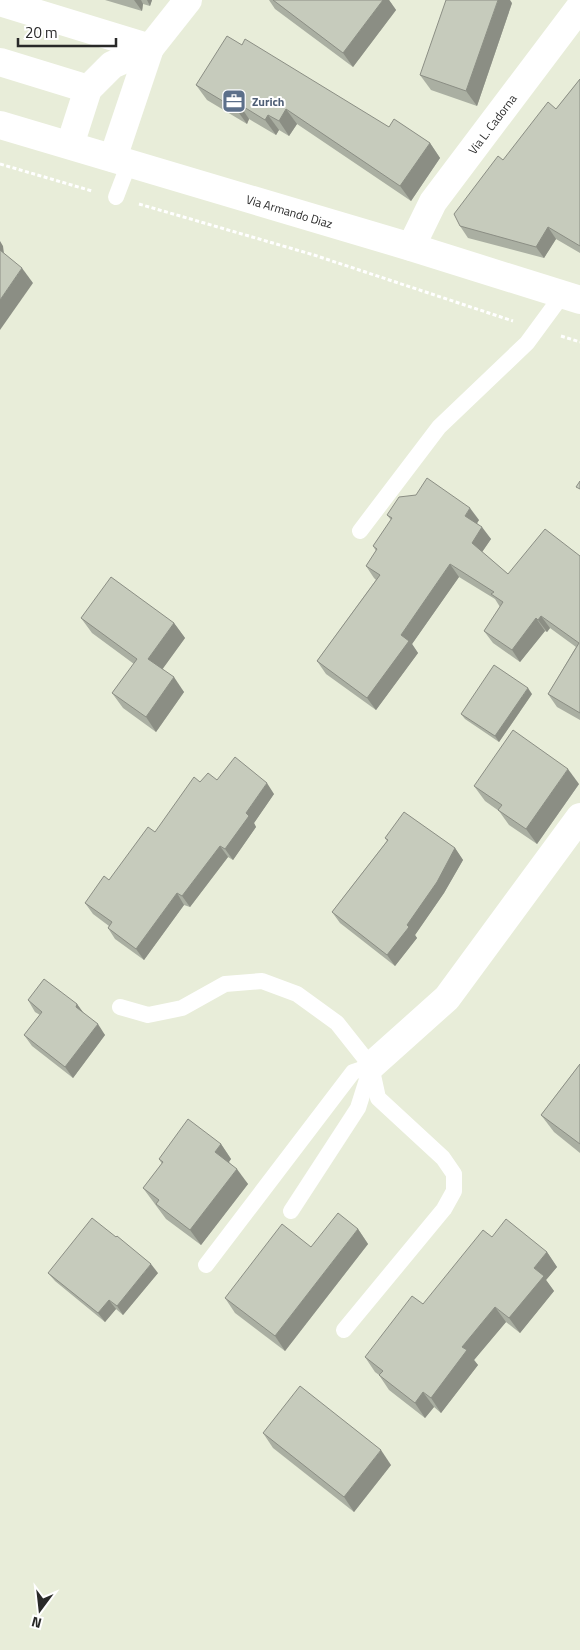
<svg xmlns="http://www.w3.org/2000/svg" width="580" height="1650" font-family="'Titillium Web',sans-serif">
<style>
.lines{fill:none;stroke-linecap:round;stroke-linejoin:round}
.path{stroke:#fff;stroke-width:3;stroke-dasharray:4 2.5;stroke-linecap:butt}
.service{stroke:#fff;stroke-width:16}
.minor{stroke:#fff;stroke-width:28}
.tertiary{stroke:#fff;stroke-width:28}
.wall{fill:#aaafa2}
.shaded-wall{fill:#8b8e84}
.building{fill:#c6cbbc;stroke:#8b8e84}
.labels{text-anchor:middle;dominant-baseline:central;stroke-width:4;stroke-linejoin:round;paint-order:stroke}
.service-label{font-size:12px;font-weight:bold;fill:#4e5e75;stroke:#fff;text-anchor:start}
.street-label{font-size:12px;fill:#292929;stroke:#fff}
</style>
<rect width="100%" height="100%" fill="#e8edd9"/>
<g class="lines">
<g class="path">
<path d="M0,164L92,191"/>
<path d="M139,204L314,255L513,321"/>
<path d="M561,336L580,342"/>
</g>
<g class="service">
<path d="M116,197L129,163"/>
<path d="M360,531L439,427L527,343L563,294"/>
<path d="M120,1007L148,1015L182,1008L225,984L262,981L297,994L337,1023L371,1066L378,1098L443,1158L454,1174V1191L444,1209L344,1330"/>
<path d="M291,1211L358,1108L371,1067"/>
<path d="M206,1265L353,1072L371,1066"/>
</g>
<g class="minor">
<path d="M0,2L150,48"/>
<path d="M0,62L88,89"/>
<path d="M70,145L88,89L112,65L150,48"/>
<path d="M113,158L150,48L188,0"/>
<path id="s1" d="M411,247L433,202L580,7"/>
<path d="M371,1066L447,998L580,817"/>
</g>
<path class="tertiary" id="s2" d="M0,125L411,247L580,300"/>
</g>
<g class="wall">
<path d="M105,0H152L150,6L143,4L142,11Z"/>
<path d="M269,0H389L396,10L353,67L275,9Z"/>
<path d="M512,3L477,106L431,90L420,75Z"/>
<path d="M242,45L389,127L430,143L440,158L411,201L297,124L289,136L279,130L276,135L249,119L247,124L207,100L196,85Z"/>
<path d="M580,79V253L556,239L544,258L468,238L460,226L503,160L556,109Z"/>
<path d="M387,515L479,520L477,523L491,539L482,552L508,574L580,556V720L557,707L548,694L576,647L550,628L547,632L545,631L520,662L493,643L484,631L500,607L495,599L459,577L412,644L418,653L376,710L326,674L317,661L376,580L374,578L366,566L376,551L373,546L391,520Z"/>
<path d="M81,618L174,623L185,638L162,669L184,692L156,732L123,708L112,693L134,664L92,633Z"/>
<path d="M532,694L499,742L465,719L461,714Z"/>
<path d="M217,780L274,794L254,823L256,827L233,860L228,857L190,907L184,905L144,960L115,939L108,928L109,926L93,914L85,903L109,880L155,832L200,782Z"/>
<path d="M579,784L537,844L509,825L499,811L485,801L474,786Z"/>
<path d="M385,838L455,848L463,860L444,893L415,935L417,938L395,966L340,923L332,912L387,841Z"/>
<path d="M28,1000L77,1004L84,1014L105,1035L73,1078L32,1046L24,1035L40,1015L35,1012Z"/>
<path d="M580,1064V1153L554,1132L541,1115Z"/>
<path d="M221,1144L231,1159L229,1162L248,1184L201,1245L166,1219L143,1188L162,1164L159,1159Z"/>
<path d="M358,1229L368,1244L285,1351L235,1313L225,1298L311,1247Z"/>
<path d="M492,1237L547,1252L557,1267L546,1280L554,1291L520,1333L506,1322L474,1360L478,1365L441,1413L434,1407L425,1418L389,1390L379,1375L375,1372L365,1357L423,1304Z"/>
<path d="M48,1273H158L123,1315L116,1309L105,1322L55,1281Z"/>
<path d="M263,1433L391,1465L354,1512L273,1448Z"/>
</g>
<g class="shaded-wall">
<path d="M134,0H141L143,4L142,11Z"/>
<path d="M147,0H152L150,6Z"/>
<path d="M383,0H389L396,10L353,67L343,53Z"/>
<path d="M498,0H510L512,3L477,106L466,91Z"/>
<path d="M239,104L249,119L247,124L236,109Z"/>
<path d="M286,109L297,124L289,136L279,121Z"/>
<path d="M268,115L279,130L276,135L265,120Z"/>
<path d="M430,143L440,158L411,201L400,186Z"/>
<path d="M548,227L556,239L544,258L536,247Z"/>
<path d="M0,241L3,246L5,261L0,254Z"/>
<path d="M22,268L33,283L0,330V300Z"/>
<path d="M470,508L479,520L474,528L465,516Z"/>
<path d="M482,527L491,539L480,555L472,543Z"/>
<path d="M450,564L459,577L412,644L418,653L376,710L367,698L401,635Z"/>
<path d="M541,616L550,628L547,632L538,620Z"/>
<path d="M536,618L545,631L520,662L512,650Z"/>
<path d="M174,623L185,638L159,674L148,659Z"/>
<path d="M174,677L184,692L156,732L146,717Z"/>
<path d="M528,688L532,694L499,742L495,736Z"/>
<path d="M568,769L579,784L537,844L526,829Z"/>
<path d="M267,783L274,794L254,823L256,827L233,860L225,849L246,813Z"/>
<path d="M220,846L228,857L190,907L182,896Z"/>
<path d="M455,848L463,860L444,893L415,935L417,938L395,966L387,955Z"/>
<path d="M177,893L184,905L144,960L136,949Z"/>
<path d="M77,1004L85,1015L76,1007Z"/>
<path d="M98,1024L105,1035L73,1078L65,1067Z"/>
<path d="M221,1144L231,1159L225,1167L215,1152Z"/>
<path d="M237,1169L248,1184L201,1245L190,1230Z"/>
<path d="M358,1229L368,1244L285,1351L275,1336Z"/>
<path d="M547,1252L557,1267L546,1280L554,1291L520,1333L509,1318L534,1268Z"/>
<path d="M151,1264L158,1273L123,1315L117,1306Z"/>
<path d="M109,1300L116,1309L105,1322L98,1313Z"/>
<path d="M495,1307L506,1322L474,1360L478,1365L441,1413L431,1398L462,1347Z"/>
<path d="M423,1392L434,1407L425,1418L415,1403Z"/>
<path d="M381,1450L391,1465L354,1512L344,1497Z"/>
</g>
<g class="building">
<path d="M273,0H383L343,53Z"/>
<path d="M446,0H498L466,91L420,75Z"/>
<path d="M227,36L242,45L245,39L389,127L394,119L430,143L400,186L286,109L279,121L268,115L265,120L239,104L236,109L196,85Z"/>
<path d="M580,79V246L548,227L536,247L460,226L454,214L498,156L503,160L548,102L556,109Z"/>
<path d="M0,250L22,268L0,300Z"/>
<path d="M427,478L470,508L465,516L482,527L472,543L508,574L545,529L580,556V713L548,694L579,643L541,616L538,620L536,618L512,650L484,631L503,602L491,594L494,592L450,564L401,635L409,641L367,698L317,661L380,575L366,566L377,549L373,546L392,518L387,515L399,497L416,495Z"/>
<path d="M580,481V489L576,487Z"/>
<path d="M111,577L174,623L148,659L174,677L146,717L112,693L137,659L81,618Z"/>
<path d="M494,665L528,688L495,736L461,714Z"/>
<path d="M513,730L568,769L526,829L498,810L502,805L474,786Z"/>
<path d="M235,757L267,783L246,813L249,816L225,849L220,846L182,896L177,893L136,949L108,928L112,922L85,903L104,876L109,880L148,827L155,832L194,777L200,782L208,773L217,780Z"/>
<path d="M404,812L455,848L437,882L407,925L409,927L387,955L332,912L388,840L385,838Z"/>
<path d="M44,979L77,1004L76,1007L98,1024L65,1067L24,1035L42,1012L28,1000Z"/>
<path d="M580,1064V1144L541,1115Z"/>
<path d="M188,1119L221,1144L215,1152L237,1169L190,1230L156,1204L159,1200L143,1188L163,1162L159,1159Z"/>
<path d="M338,1213L358,1229L275,1336L225,1298L282,1224L311,1247Z"/>
<path d="M92,1218L116,1237L117,1236L151,1264L117,1306L109,1300L98,1313L48,1273Z"/>
<path d="M506,1219L547,1252L534,1268L544,1276L509,1318L495,1307L462,1347L467,1350L431,1398L423,1392L415,1403L379,1375L383,1371L365,1357L412,1296L423,1304L483,1230L492,1237Z"/>
<path d="M300,1386L381,1450L344,1497L263,1433Z"/>
</g>
<defs>
<g id="office-square" transform="scale(1.25)"><rect x="-9" y="-9" width="18" height="18" rx="4" fill="#5c6f8a" stroke="#fff"/><path d="M-6-3h4V-5.5h4V-3h4V5H-6ZM-1-4.5V-3h2v-1.5ZM-6 0V1H6V0Z" fill="#fff"/></g>
</defs>
<g fill-rule="evenodd">
<use href="#office-square" x="234" y="101"/>
</g>
<g class="labels">
<g class="service-label">
<text x="252" y="101">Zurich</text>
</g>
<g class="street-label">
<text stroke="none"><textPath href="#s1" startOffset="148">Via L. Cadorna</textPath></text>
<text stroke="none"><textPath href="#s2" startOffset="302">Via Armando Diaz</textPath></text>
</g>
</g>
<g transform="translate(40 1610) rotate(195)" stroke="#ffffff" stroke-width="4" paint-order="stroke">
<path d="M0-4L9 19L0 12L-9 19Z" fill="#292929"/>
<text y="-8" font-size="14" font-weight="bold" text-anchor="middle" fill="#292929">N</text>
</g>
<path d="M18 38v8h98v-8" fill="none" stroke="#292929" stroke-width="2.5"/>
<text x="25" y="38" font-size="15" fill="#292929" stroke="#ffffff" stroke-width="4" paint-order="stroke">20 m</text>
</svg>
